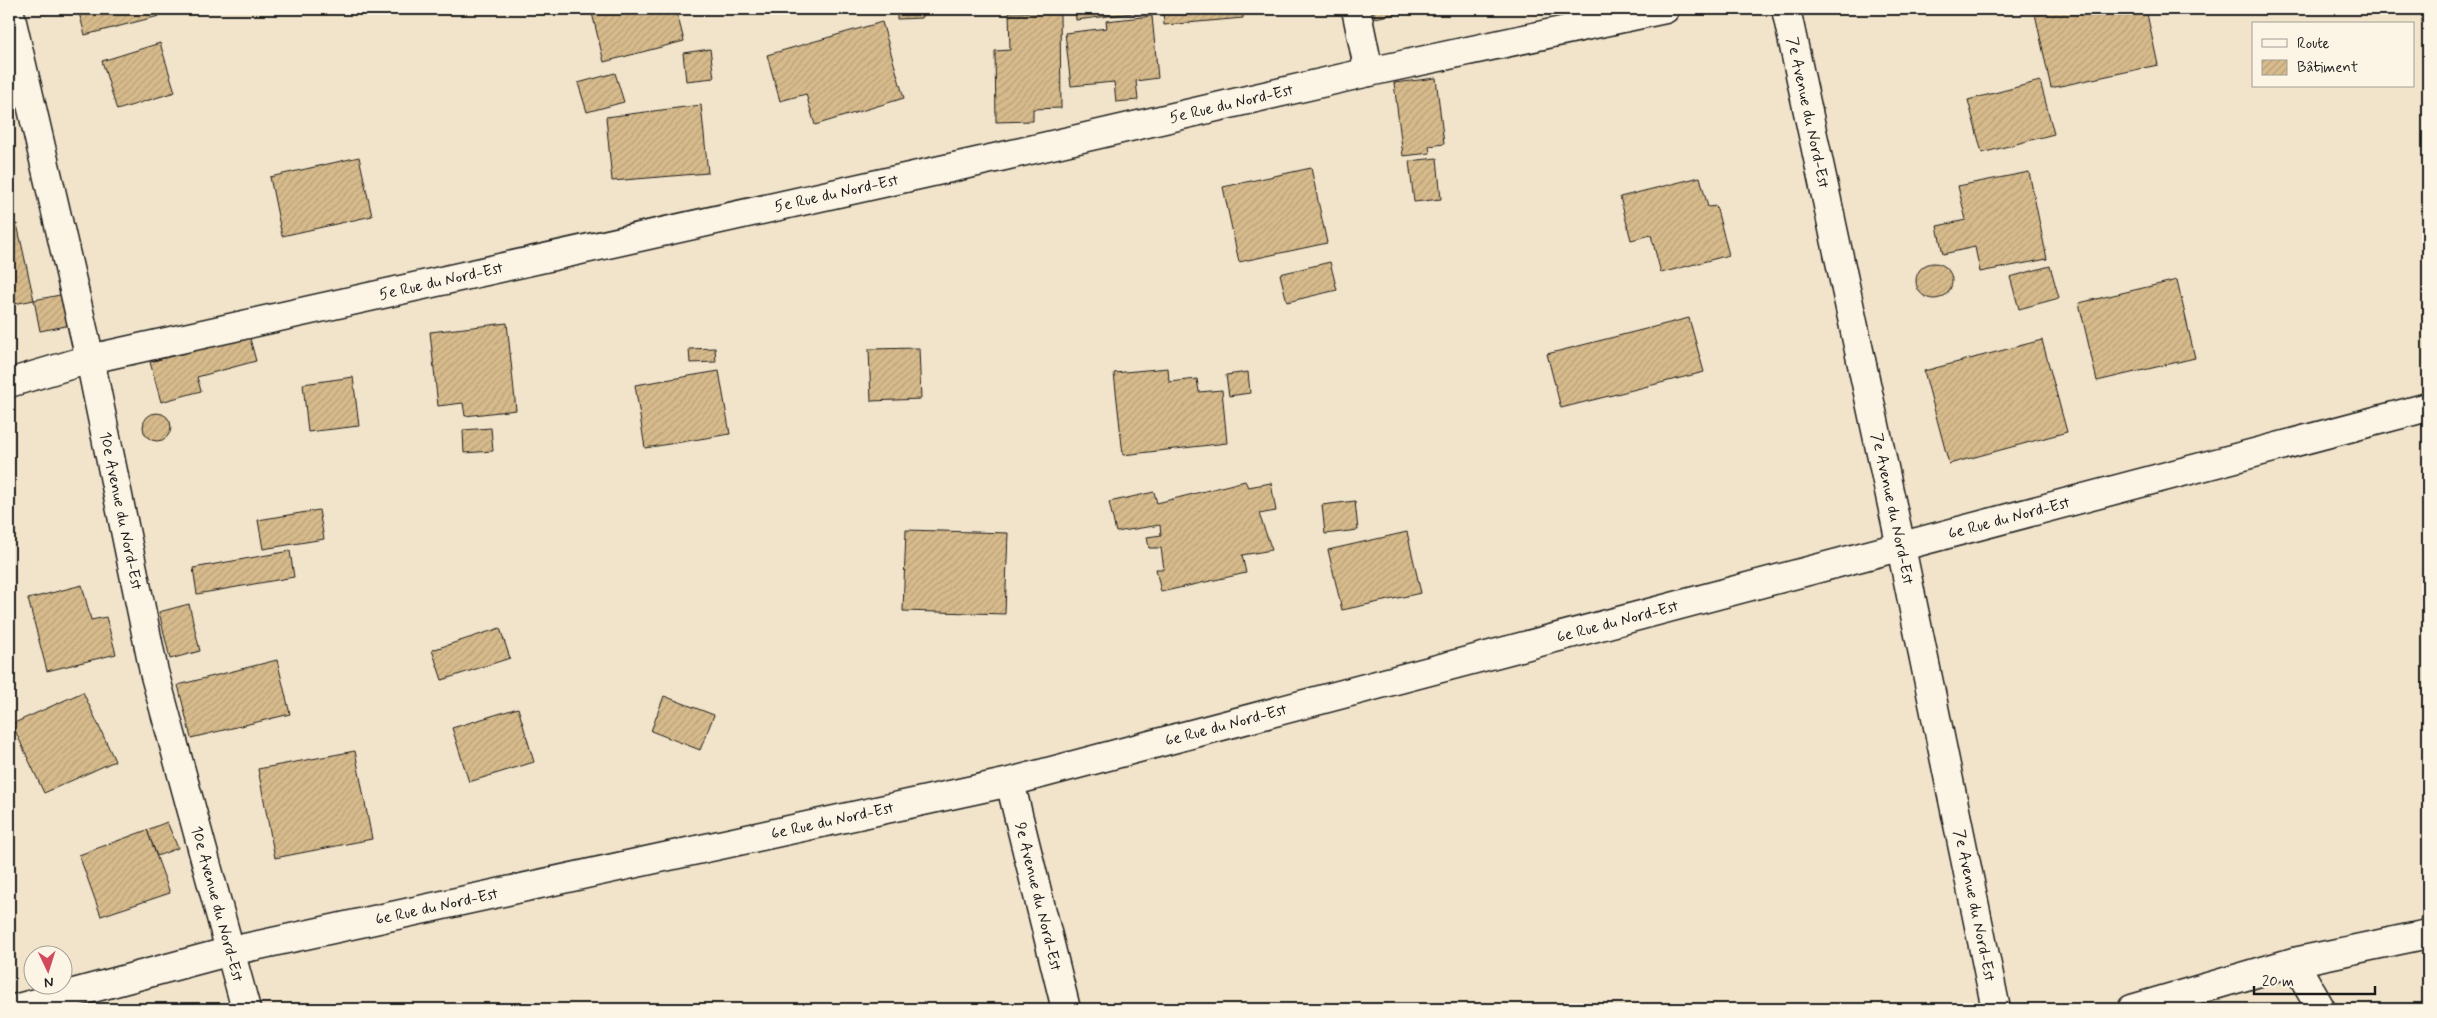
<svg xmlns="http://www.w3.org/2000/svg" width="2437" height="1018" font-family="Mynerve,sans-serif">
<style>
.building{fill:url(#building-hatch);stroke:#1c1c1c}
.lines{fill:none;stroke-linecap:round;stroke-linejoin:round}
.minor-casing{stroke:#1c1c1c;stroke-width:31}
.minor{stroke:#fcf5e5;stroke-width:28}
.labels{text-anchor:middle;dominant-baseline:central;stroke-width:4;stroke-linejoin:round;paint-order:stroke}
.street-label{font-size:16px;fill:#1c1c1c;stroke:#fcf5e5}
</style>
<defs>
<pattern id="building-hatch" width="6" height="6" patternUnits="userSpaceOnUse" patternTransform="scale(1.25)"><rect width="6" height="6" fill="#d7bb8c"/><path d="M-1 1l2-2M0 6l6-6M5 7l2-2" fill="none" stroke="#b8a078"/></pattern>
</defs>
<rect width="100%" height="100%" fill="#f1e4ca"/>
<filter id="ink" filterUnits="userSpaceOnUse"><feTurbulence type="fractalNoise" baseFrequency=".02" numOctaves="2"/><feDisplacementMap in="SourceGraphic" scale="10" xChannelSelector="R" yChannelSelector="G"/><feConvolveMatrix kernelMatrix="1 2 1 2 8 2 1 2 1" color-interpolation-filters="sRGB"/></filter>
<g filter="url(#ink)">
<g class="building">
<path d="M78,9H157L159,16L85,35Z"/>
<path d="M591,9H676L684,41L604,62Z"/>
<path d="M897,9H922V18L897,19Z"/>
<path d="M1075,9H1148L1149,11L1076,20Z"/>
<path d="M1163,9H1243V18L1164,25Z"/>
<path d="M1373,9H1419L1375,18Z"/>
<path d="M2034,9H2146L2158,65L2051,88Z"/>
<path d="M1060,12L1061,108L1033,109V121L996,122L995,51L1010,50L1009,13Z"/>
<path d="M1152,16L1158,78L1136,81L1138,100L1116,102L1114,82L1071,86L1065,33L1107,28L1106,21Z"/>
<path d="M882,22L904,98L815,125L806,94L780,101L767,55Z"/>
<path d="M160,43L175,92L117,110L102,61Z"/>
<path d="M710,49L714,78L686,81L683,53Z"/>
<path d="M615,73L624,102L587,112L578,83Z"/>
<path d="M1436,78L1444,144L1429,146L1430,153L1403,156L1394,83Z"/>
<path d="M2040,81L2054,134L1982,153L1968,100Z"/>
<path d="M701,105L708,173L612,181L606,117Z"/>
<path d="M359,157L372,216L282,236L270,177Z"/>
<path d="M1437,158L1441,199L1414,202L1409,161Z"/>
<path d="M1311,168L1327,243L1239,262L1223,187Z"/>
<path d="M2029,172L2047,259L1980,272L1975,247L1943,254L1937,226L1966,220L1958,186Z"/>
<path d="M1700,177L1708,207L1716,206L1729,255L1661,273L1651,235L1631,240L1620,197Z"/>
<path d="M17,224L34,300L9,305V226Z"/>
<path d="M1330,262L1337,290L1287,302L1280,274Z"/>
<circle cx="1934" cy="281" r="18"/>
<path d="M2050,266L2059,298L2019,309L2010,277Z"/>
<path d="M2177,280L2195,358L2097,381L2079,303Z"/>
<path d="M65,294L71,325L40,331L34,300Z"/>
<path d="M1689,318L1704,372L1561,408L1547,354Z"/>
<path d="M507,323L516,410L465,416L463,403L438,406L430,332Z"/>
<path d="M249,335L256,361L197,377L201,391L161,402L150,362Z"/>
<path d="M2042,340L2067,432L1949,464L1924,371Z"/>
<path d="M715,348L716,362L690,363L689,349Z"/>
<path d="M919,348L921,399L871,401L869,349Z"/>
<path d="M1168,368L1169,382L1197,379L1199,392L1222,390L1227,443L1123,455L1114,373Z"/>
<path d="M719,371L730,434L645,448L635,385Z"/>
<path d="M1248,372L1250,393L1229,396L1226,375Z"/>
<path d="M353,377L359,426L308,432L303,384Z"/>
<circle cx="157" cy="427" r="14"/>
<path d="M491,428L493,451L464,453L463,430Z"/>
<path d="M1245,481L1248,487L1271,483L1276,511L1259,514L1272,550L1242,555L1246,573L1161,592L1156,569H1164L1161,548H1149L1147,537L1161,535L1160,525L1116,532L1109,502L1154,492L1157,503Z"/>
<path d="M1355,501L1358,530L1325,534L1322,505Z"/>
<path d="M319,510L324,539L263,549L258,520Z"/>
<path d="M906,530L1008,533L1005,614L903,611Z"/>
<path d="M1407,532L1421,593L1342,610L1328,550Z"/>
<path d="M290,551L294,577L197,594L193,568Z"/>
<path d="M82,585L91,620L106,617L116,654L47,671L28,599Z"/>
<path d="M189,604L200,651L170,659L159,612Z"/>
<path d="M500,628L510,658L442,680L432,650Z"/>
<path d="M277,660L290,714L191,738L178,685Z"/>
<path d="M83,692L115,761L44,793L12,724Z"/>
<path d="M664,696L714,715L700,750L651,731Z"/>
<path d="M518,708L534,762L469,782L452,728Z"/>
<path d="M355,751L372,839L275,858L258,769Z"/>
<path d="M167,822L178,848L157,856L147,830Z"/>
<path d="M147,830L170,893L101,916L79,855Z"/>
</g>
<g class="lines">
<g class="minor-casing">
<g id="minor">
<path id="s1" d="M9,9L90,359L154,672L246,1009"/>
<path d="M1356,9L1369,72"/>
<path id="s2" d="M1786,9L1901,547L1996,1009"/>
<path id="s3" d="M9,383L90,359L1004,156L1369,72L1665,9"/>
<path id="s4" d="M1010,782L1066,1009"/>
<path d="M2294,962L2321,1009"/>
<path id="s5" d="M14,1009L231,951L1010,782L2428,407"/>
<path d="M2132,1009L2294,962L2428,934"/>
</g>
</g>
<use href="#minor" class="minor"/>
</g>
</g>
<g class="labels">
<g class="street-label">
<text stroke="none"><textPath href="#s3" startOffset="1254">5e Rue du Nord-Est</textPath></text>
<text stroke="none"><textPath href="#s2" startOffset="106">7e Avenue du Nord-Est</textPath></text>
<text stroke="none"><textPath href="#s3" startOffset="849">5e Rue du Nord-Est</textPath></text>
<text stroke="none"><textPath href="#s3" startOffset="444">5e Rue du Nord-Est</textPath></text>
<text stroke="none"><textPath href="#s2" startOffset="511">7e Avenue du Nord-Est</textPath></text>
<text stroke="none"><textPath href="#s1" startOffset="514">10e Avenue du Nord-Est</textPath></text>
<text stroke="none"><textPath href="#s5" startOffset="2055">6e Rue du Nord-Est</textPath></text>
<text stroke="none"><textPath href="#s5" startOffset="1650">6e Rue du Nord-Est</textPath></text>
<text stroke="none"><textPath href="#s5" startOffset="1245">6e Rue du Nord-Est</textPath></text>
<text stroke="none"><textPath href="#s5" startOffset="840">6e Rue du Nord-Est</textPath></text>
<text stroke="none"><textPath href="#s4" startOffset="118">9e Avenue du Nord-Est</textPath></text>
<text stroke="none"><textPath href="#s1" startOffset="919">10e Avenue du Nord-Est</textPath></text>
<text stroke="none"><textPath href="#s2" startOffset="916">7e Avenue du Nord-Est</textPath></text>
<text stroke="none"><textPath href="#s5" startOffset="435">6e Rue du Nord-Est</textPath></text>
</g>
</g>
<rect width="2437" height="1018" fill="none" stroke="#fcf5e5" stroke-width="30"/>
<rect x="15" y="15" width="2407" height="988" fill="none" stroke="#1c1c1c" stroke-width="2" filter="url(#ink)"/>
<rect x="2252" y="22" width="162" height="65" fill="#fcf5e5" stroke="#a29e95"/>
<rect x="2262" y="39" width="25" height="8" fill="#fcf5e5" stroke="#a29e95"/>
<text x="2297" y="48" font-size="15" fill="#1c1c1c">Route</text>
<rect x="2262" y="60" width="25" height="15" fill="url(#building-hatch)" stroke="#a29e95"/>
<text x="2297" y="72" font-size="15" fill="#1c1c1c">Bâtiment</text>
<g transform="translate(48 970) rotate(176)"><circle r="24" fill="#fcf5e5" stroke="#a29e95"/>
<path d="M0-4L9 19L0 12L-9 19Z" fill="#d1495b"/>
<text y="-8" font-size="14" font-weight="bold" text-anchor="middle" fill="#1c1c1c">N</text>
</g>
<path d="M2254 986v8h121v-8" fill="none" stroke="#1c1c1c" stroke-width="2.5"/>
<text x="2262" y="986" font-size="15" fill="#1c1c1c" stroke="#fcf5e5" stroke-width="4" paint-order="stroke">20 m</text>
</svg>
